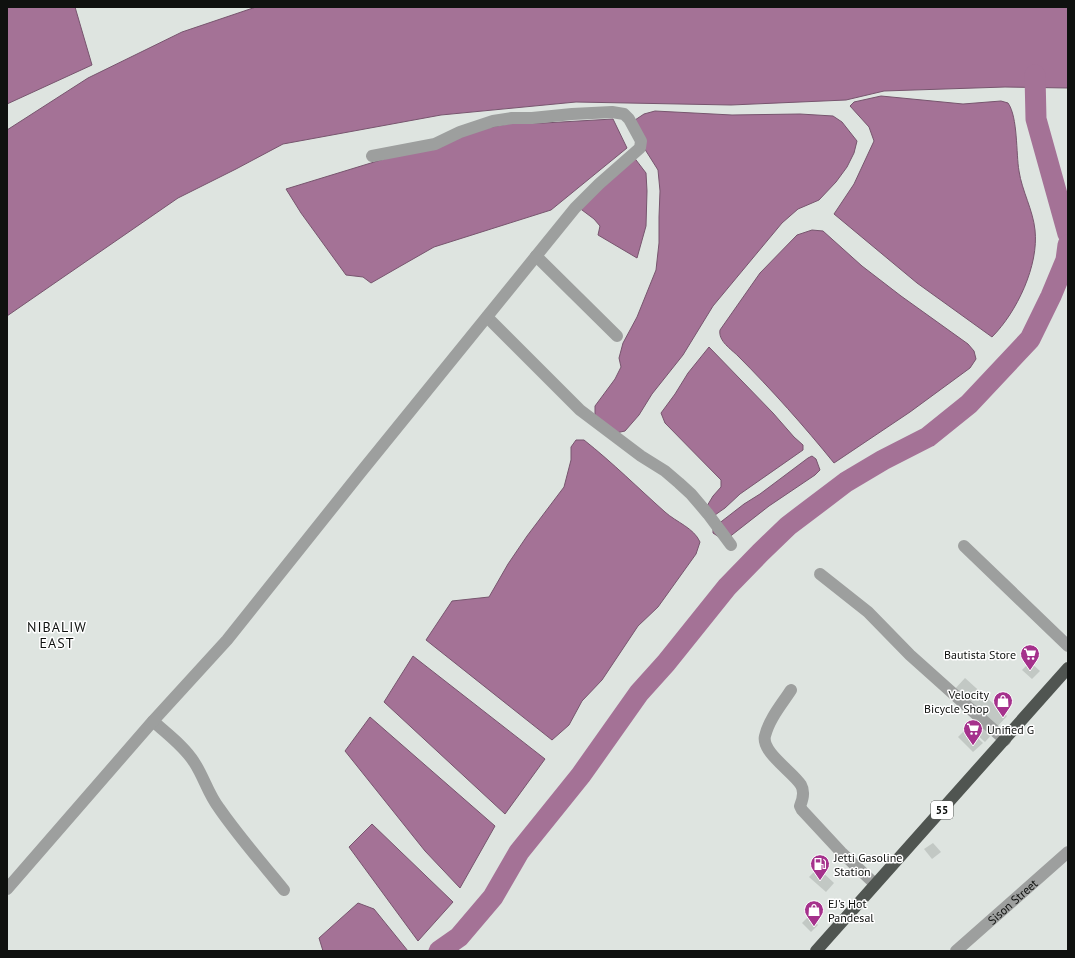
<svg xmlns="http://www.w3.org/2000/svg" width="1075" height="958" font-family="'PT Sans',sans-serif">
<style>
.water{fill:#a47296;stroke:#77556e}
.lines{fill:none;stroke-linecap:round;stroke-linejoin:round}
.river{stroke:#a47296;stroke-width:21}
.building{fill:#c2c8c4}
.minor{stroke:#9d9f9e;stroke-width:12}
.highway{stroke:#505551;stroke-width:12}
.labels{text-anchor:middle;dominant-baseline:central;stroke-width:3;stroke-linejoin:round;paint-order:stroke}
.shield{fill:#fff;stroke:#575857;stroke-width:1}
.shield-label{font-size:11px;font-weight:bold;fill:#0f110f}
.poi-label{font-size:12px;fill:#0f110f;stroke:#fff;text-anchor:start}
.street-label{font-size:12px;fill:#0f110f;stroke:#fff}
.quarter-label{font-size:14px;letter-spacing:1px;fill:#0f110f;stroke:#fff}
</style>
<rect width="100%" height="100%" fill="#dee4e0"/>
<g class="water">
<path d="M7,7H75L92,65L7,104Z"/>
<path d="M256,7H1068V88L1005,87L884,91L846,100L731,105L576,102L441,115L283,144L236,169L178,198L7,316V130L88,78L182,32Z"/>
<path d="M881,96L963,104L1001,101L1008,103C1018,117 1016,154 1019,171C1022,191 1033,210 1035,230C1039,265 1017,312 992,337L917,283L834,214L854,184L874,141L869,127L850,106L854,102Z"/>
<path d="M655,111L732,115L800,114L833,116L842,122L857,141L854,153L847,167L836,182L819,200L798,209L782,223L713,306L683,355L652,394L639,415L625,431L616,433L595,416V406L615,379L621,367L619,358L623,343L637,317L656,270L659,243V217L660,191L658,170L629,124L644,114Z"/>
<path d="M613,119L627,148L551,210L434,247L371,283L363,277L346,275L301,213L286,189L482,129L512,123H544Z"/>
<path d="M633,156L646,173L647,191L646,226L637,258L598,235L600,226L594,219L578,207Z"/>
<path d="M812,230L823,231L862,266L901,296L968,344L974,351L976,359L970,368L910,412L834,463C804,426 772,390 738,356C731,349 718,341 720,330L760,273L797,235Z"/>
<path d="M709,347L773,413L794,437L803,445V450L740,494L725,508L715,515L707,506L713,496L721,487V480L665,423L661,413L675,394L688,373Z"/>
<path d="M576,440H584C613,463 638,488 665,512C676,522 694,528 700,542L696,554L658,607L638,626L602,680L582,701L569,725L552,740L426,640L452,601L489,597L508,564L527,536L564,487L571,460V447Z"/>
<path d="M812,456L816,459L820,470L815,475L769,506L728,538L719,537L713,533V528L744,504L760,494L808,458Z"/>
<path d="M413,656L545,759L505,814L384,702Z"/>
<path d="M370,717L495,826L460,888L425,851L345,751Z"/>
<path d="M372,824L453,902L418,941L349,847Z"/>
<path d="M358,903L374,909L408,951H323L319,938Z"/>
</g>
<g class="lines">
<g class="river">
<path d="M1035,75L1036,119L1068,234"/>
<path d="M439,951L459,937L493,897L519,852L581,775L639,693L666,663L727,587L760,553L788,526L846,482L883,460L928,437L969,404L1030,339L1051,296L1066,260L1068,245"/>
</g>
</g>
<g class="building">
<path d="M1030,662L1040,671L1032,679L1022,670Z"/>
<path d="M965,678L1007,716L996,728L954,690Z"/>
<path d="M978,718L994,732L985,742L969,728Z"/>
<path d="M967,728L983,743L973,752L958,737Z"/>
<path d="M933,843L941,852L932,859L924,849Z"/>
<path d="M818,868L834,883L826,892L809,877Z"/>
<path d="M809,916L818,925L811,932L802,923Z"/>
</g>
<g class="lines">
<g class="minor">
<path d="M536,256L617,336"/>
<path d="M487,317L580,410L641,456L665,471L679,483L691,494L708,514L731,545"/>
<path d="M964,546L1068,646"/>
<path d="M820,574L868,612L910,655L1005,740"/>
<path d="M791,690C782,704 769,719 765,736C761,752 793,772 801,785C805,792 803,799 800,806L802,810L841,852L875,884"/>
<path d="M153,721C167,734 184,746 194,762C204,777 208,794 219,808C239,837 262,863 284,890"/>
<path d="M7,889L153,721L227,640L361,472L575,208L599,184L640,148L641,141L629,119L624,114L612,112L572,114L532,118H512L493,121L460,132L435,144L372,156"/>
<path id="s1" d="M956,951L1068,852"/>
</g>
<path class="highway" d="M816,951L1068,668"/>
</g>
<defs>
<g id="supermarket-pin" transform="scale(1)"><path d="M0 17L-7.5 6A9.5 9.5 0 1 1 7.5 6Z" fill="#a5318c" stroke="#fff"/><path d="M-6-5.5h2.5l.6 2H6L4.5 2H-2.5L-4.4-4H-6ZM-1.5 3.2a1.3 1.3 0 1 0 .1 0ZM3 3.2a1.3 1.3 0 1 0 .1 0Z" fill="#fff"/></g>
<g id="shop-pin" transform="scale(1)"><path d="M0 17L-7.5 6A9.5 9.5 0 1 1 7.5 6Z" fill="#a5318c" stroke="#fff"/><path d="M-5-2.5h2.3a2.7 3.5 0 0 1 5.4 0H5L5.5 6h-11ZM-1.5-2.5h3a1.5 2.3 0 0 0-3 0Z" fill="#fff"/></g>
<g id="fuel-pin" transform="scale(1)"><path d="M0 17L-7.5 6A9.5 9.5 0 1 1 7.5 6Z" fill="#a5318c" stroke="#fff"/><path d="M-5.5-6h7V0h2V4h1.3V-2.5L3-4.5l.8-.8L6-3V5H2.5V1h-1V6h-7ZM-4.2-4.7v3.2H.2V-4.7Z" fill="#fff"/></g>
</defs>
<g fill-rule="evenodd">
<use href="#supermarket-pin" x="1030" y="654"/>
<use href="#shop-pin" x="1003" y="701"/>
<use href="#supermarket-pin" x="973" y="729"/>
<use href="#fuel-pin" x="820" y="864"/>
<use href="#shop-pin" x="814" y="910"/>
</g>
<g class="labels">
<rect class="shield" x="931" y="801" width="22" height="18" rx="3"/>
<g class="shield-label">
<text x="942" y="810">55</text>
</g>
<g class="poi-label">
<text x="1016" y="654" text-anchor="end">Bautista Store</text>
<text x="989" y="694" text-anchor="end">Velocity<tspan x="989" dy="14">Bicycle Shop</tspan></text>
<text x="987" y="729">Unified G</text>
<text x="834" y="857">Jetti Gasoline<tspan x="834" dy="14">Station</tspan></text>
<text x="828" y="903">EJ's Hot<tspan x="828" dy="14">Pandesal</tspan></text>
</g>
<g class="street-label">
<text stroke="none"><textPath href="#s1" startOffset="75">Sison Street</textPath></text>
</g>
<g class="quarter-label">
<text x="57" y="627">NIBALIW<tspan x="57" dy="16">EAST</tspan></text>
</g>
</g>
<rect width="1075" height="958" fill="none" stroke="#0f110f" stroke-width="16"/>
</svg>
